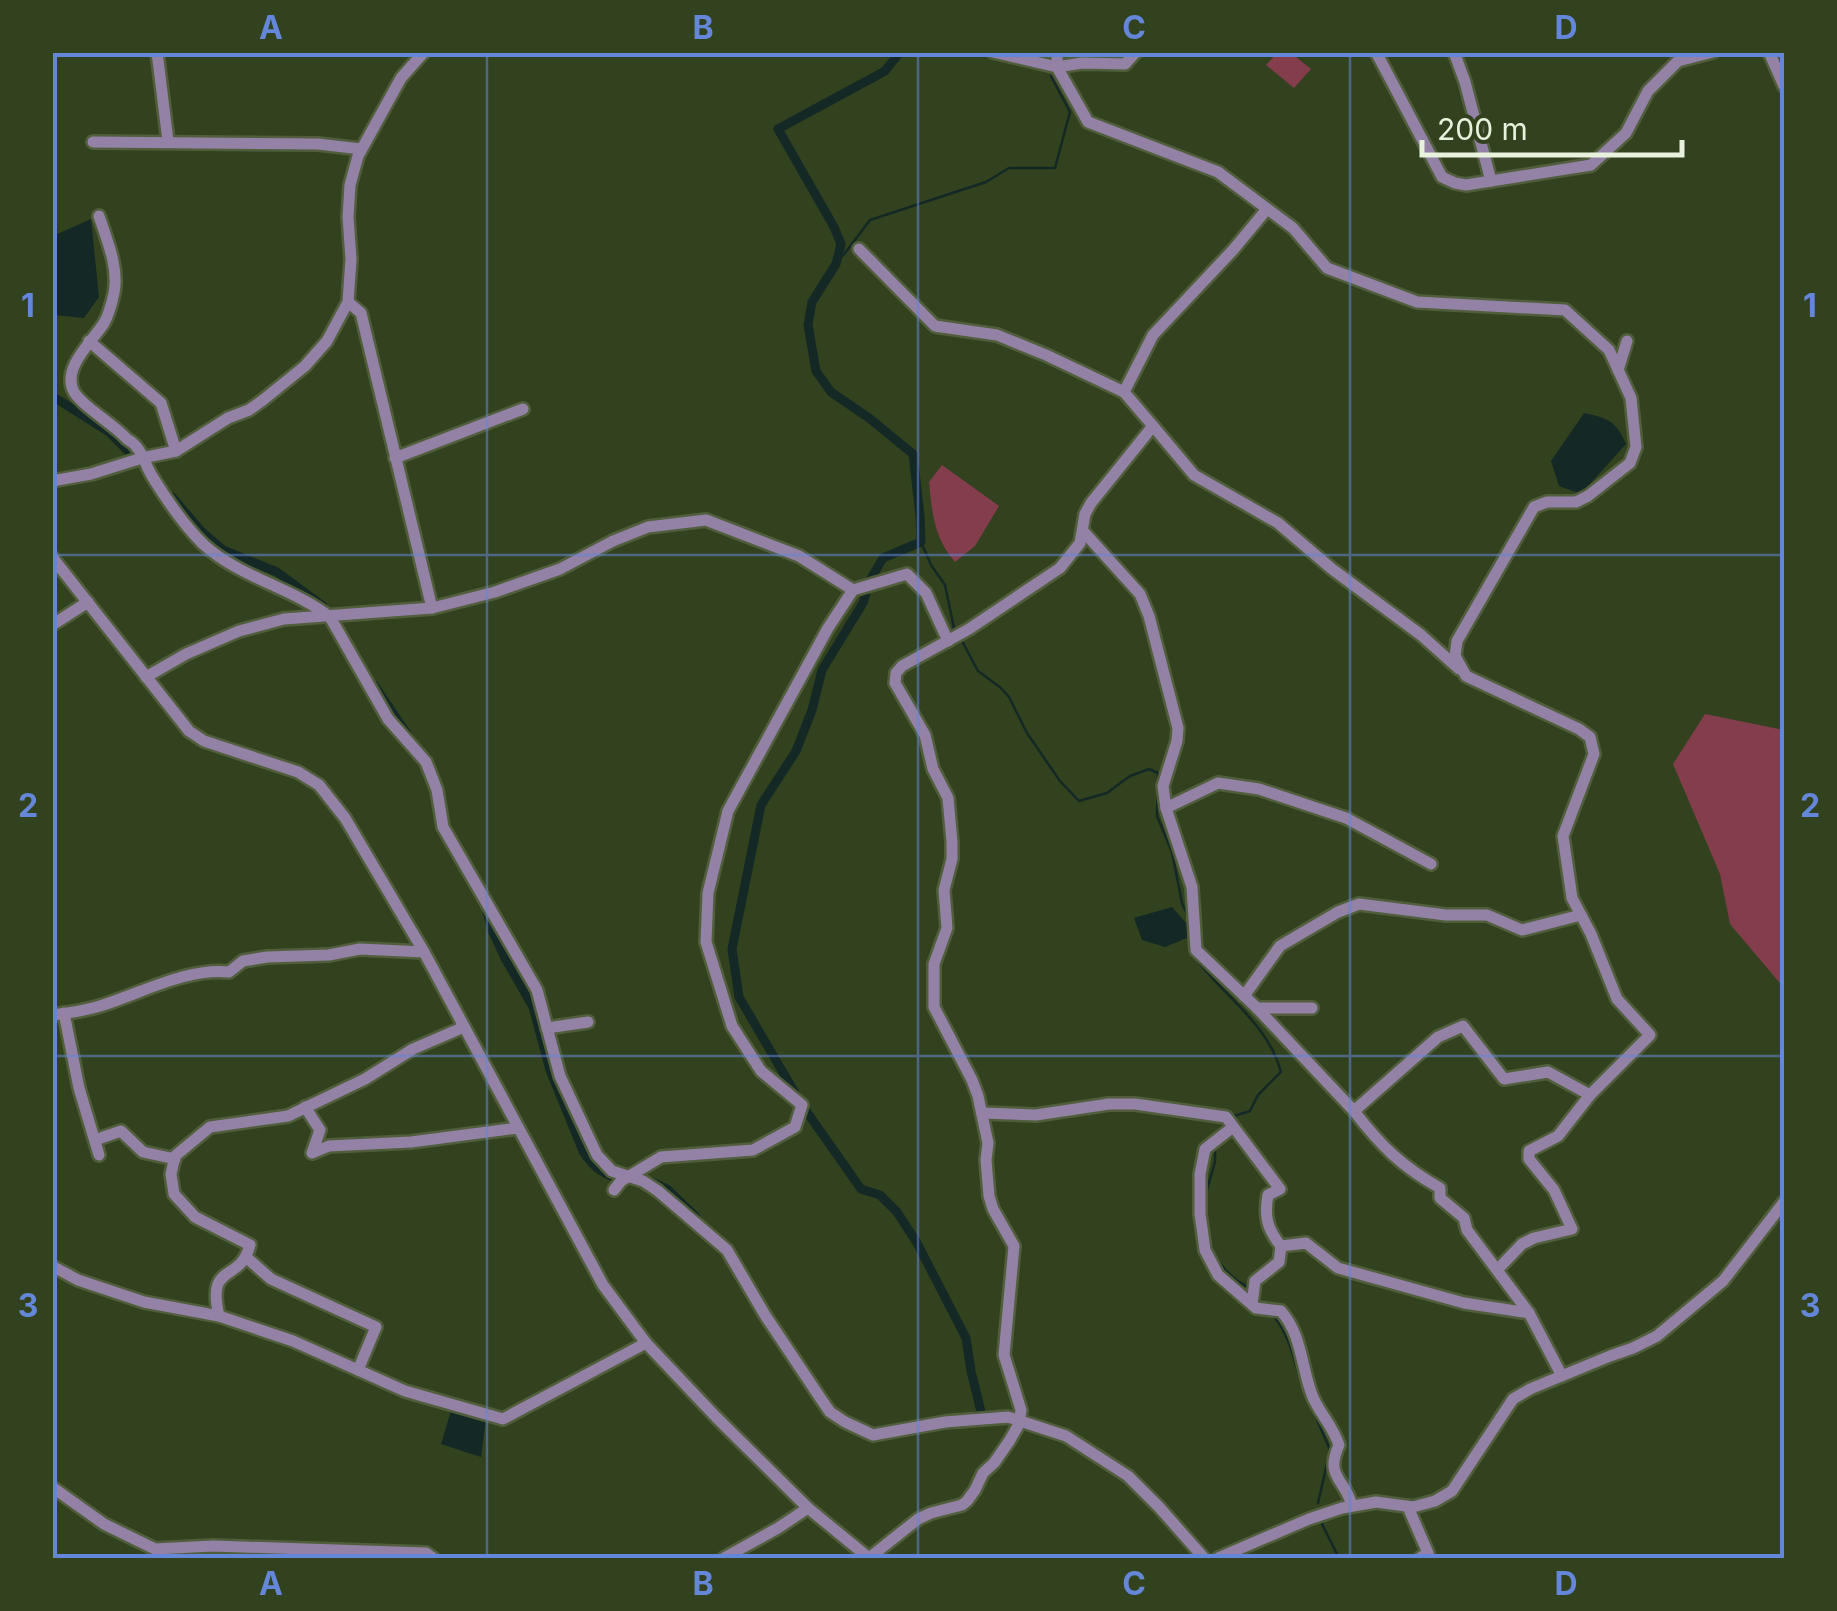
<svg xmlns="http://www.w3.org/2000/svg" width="1837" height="1611" font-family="Inter,sans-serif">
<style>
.green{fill:#843d4d}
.water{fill:#142826}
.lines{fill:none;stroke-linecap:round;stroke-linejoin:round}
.stream{stroke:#142826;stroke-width:2.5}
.canal{stroke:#142826;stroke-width:9}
.minor-casing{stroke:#505e3c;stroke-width:16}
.minor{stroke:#9381a6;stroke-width:11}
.grid{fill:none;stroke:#6487d9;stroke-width:2.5;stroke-opacity:0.55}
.neatline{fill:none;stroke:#6487d9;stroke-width:4}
.grid-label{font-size:32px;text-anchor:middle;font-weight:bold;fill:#6487d9}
</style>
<rect width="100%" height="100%" fill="#33421e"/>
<g class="green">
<path d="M1277,53H1291L1311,69L1294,88L1266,65Z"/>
<path d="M942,465L999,506L975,546L955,562C934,538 932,513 929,482Z"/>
<path d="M1705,714L1784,730V988L1730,924L1720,874L1673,764Z"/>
</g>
<g class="water">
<path d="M91,219L99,297L84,318L53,315V236Z"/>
<path d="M1584,413C1608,418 1616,421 1626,444L1581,494L1559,486L1551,461Z"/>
<path d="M1172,907L1187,924V938L1165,947L1142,940L1134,918Z"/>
<path d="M453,1404L486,1418L481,1457L441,1444Z"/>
</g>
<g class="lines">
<g class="stream">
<path d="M837,261L845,253L870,220L986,182L1009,168H1055L1070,112L1051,76"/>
<path d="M921,542L931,565L945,585L954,628"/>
<path d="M962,641L978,671L1001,688L1009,697L1027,733L1060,781L1079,801L1107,793L1130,776L1149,769L1158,773L1157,816L1172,852L1182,903L1188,916L1190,949"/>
<path d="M1194,956C1222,995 1268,1023 1281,1072L1258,1095L1250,1111L1234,1116"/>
<path d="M1215,1133L1223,1126"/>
<path d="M1206,1193L1215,1162V1151"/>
<path d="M1209,1240C1216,1264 1230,1278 1251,1289"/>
<path d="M1273,1315C1296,1344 1294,1372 1309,1402"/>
<path d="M1313,1410L1330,1450L1318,1503"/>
<path d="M1321,1522L1339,1558"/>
</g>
<g class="canal">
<path d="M52,396L109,432L132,455"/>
<path d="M172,497L201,531L223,550L277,572L323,606"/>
<path d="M869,582L883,558L921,542L920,516L913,454L869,418L831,392L816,371L808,325L812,302L836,264L841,244L834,227L778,129L885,71L900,52"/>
<path d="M867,590L863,603L822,670L812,710L796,751L761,805L732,949L739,997L802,1105L861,1189L880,1195L897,1212L917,1243L966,1338L971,1371L982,1416H974"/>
<path d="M374,685L407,734"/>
<path d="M486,908L492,930L505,958L533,1007L550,1070L583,1151C593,1169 608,1177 627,1181"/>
<path d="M650,1181L667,1189L696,1217"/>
</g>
<g class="minor-casing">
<g id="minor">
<path d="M157,52L168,141"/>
<path d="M993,52L1057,67L1082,63L1125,64L1136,52"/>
<path d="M1057,52V67L1088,122L1218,172L1293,228L1327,268L1417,302L1565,310L1609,350L1631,398L1636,447L1630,463L1588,496L1576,502H1547L1534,507L1457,641L1455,656L1466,676L1579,729L1590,737L1594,754L1563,836L1572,898L1591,934L1617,999L1650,1035L1590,1095L1548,1072L1504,1079L1463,1026L1438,1037L1354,1111L1257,1008L1196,950L1192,887L1166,808L1163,786L1177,741L1178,728L1149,616L1140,594L1083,531"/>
<path d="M1376,52L1442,177L1455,183L1466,185L1591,165L1626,133L1648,91L1678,61L1713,52"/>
<path d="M1454,52L1465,82L1491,181"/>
<path d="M1769,52L1784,86"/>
<path d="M93,142L318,144L361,149"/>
<path d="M99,216C107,240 119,268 114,293C112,302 109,315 104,323C93,341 61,368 74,392C83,407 114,424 127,439C142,447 144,463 152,476C166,499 184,525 203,544C240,578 291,587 330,617L388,719L426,762L437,790L443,827L537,990L560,1076L597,1155L612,1171L643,1181L658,1191L727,1250L765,1315L821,1399L830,1412L845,1422L873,1435L945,1422L1008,1417L1066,1436L1128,1476L1159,1507L1204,1558"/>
<path d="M859,249L935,326L997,335L1046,355L1124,392L1153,426"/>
<path d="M348,302L361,313L432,608"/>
<path d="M89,341L161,403L176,451"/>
<path d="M1618,370L1627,341"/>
<path d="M1124,392L1153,335L1233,250L1267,209"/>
<path d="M395,458L523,409"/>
<path d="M52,481L91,474L142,458L176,451L228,418L249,410L263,400L305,366L327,341L348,302L351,259L348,217L350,185L358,156L401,78L424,52"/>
<path d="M52,557L189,731L204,741L298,772L319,785L345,818L424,952L603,1285L646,1343L716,1417L808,1508L869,1558"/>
<path d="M52,625L88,602"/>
<path d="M146,677L186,654L239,631L284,619L432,608L495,592L560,569L613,541L648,527L706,520L799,556L853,590L907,574L926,593L948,641"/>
<path d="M1166,808L1218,783L1259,789L1346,818L1431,864"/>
<path d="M1244,996L1280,946L1338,912L1359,904L1446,915H1487L1522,930L1581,915"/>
<path d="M1257,1008H1312"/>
<path d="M64,1013L79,1088L99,1155"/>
<path d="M52,1015C69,1013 84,1011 100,1006C142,993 185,968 229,972L243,961L267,957L329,955L360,949L424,952"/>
<path d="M547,1028L588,1022"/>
<path d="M305,1107L320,1130L312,1153L329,1146L411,1142L518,1128"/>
<path d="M1354,1111C1380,1145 1402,1167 1440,1188V1198L1464,1218L1467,1230L1529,1313"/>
<path d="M983,1113L1036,1115L1109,1104H1135L1226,1117L1280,1189L1268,1195C1264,1216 1267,1229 1281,1246"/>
<path d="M1233,1127L1205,1149L1200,1174V1214L1205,1250L1218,1275L1256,1308L1281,1311C1302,1335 1301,1366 1312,1395C1319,1413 1332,1424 1339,1445C1324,1478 1346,1479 1352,1506"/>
<path d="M95,1140L121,1131L143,1152L175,1159"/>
<path d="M614,1190L621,1181L661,1157L753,1150L795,1127L802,1105L761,1071L732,1026L706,942L708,893L728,811L828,628L853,590"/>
<path d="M1281,1246L1306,1243L1338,1268L1464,1303L1529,1313L1562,1376"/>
<path d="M247,1258L271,1279L376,1327L358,1370"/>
<path d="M52,1266L78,1280L144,1302L219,1316L293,1341L405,1391L503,1419L646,1343"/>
<path d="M1497,1270L1522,1244L1534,1238L1572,1229L1554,1190L1529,1159V1151L1558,1136L1590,1095"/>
<path d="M1252,1304L1255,1281L1279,1262L1281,1246"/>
<path d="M219,1316C206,1261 240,1284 250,1245L195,1217L174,1194L171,1174L175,1156L210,1127L288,1116L365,1079L413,1049L464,1027"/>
<path d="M52,1487L104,1524L155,1549L213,1546L426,1553L433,1558"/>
<path d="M1408,1507L1428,1553L1420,1558"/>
<path d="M724,1558L778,1528L808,1508"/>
<path d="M869,1558L918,1519L931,1513L962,1505L967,1501L975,1490L983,1473L994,1463L1010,1440L1019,1424L1021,1410L1004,1355L1014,1246L993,1209L989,1196L986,1160L988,1143L978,1096L972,1080L934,1007V964L947,928L944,890L952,859V842L948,798L933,769L925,735L895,683L896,673L902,666L969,629L1060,568L1080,543L1085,514L1091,503L1153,426L1194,475L1278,523L1332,569L1421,635L1459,669"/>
<path d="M1218,1558L1309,1519L1342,1508L1376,1502L1413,1507L1435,1501L1452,1491L1513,1399L1530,1389L1610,1356L1633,1348L1657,1336L1723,1281L1784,1202"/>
</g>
</g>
<use href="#minor" class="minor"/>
</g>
<path class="grid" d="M487,52V1558M918,52V1558M1350,52V1558M52,555H1784M52,1056H1784"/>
<rect width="1837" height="1611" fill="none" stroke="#33421e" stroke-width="110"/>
<path d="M1422 140v15h260v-15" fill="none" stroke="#e7f1dc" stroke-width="5"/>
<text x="1437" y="140" font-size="30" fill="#e7f1dc" stroke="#33421e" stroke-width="8" paint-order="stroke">200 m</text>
<rect x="55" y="55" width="1727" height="1501" class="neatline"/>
<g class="grid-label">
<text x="271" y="39">A</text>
<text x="703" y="39">B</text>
<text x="1134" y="39">C</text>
<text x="1566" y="39">D</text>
<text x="28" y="317">1</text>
<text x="1810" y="317">1</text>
<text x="28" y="817">2</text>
<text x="1810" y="817">2</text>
<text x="28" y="1317">3</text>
<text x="1810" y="1317">3</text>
<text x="271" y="1595">A</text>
<text x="703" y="1595">B</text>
<text x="1134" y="1595">C</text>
<text x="1566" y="1595">D</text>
</g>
</svg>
